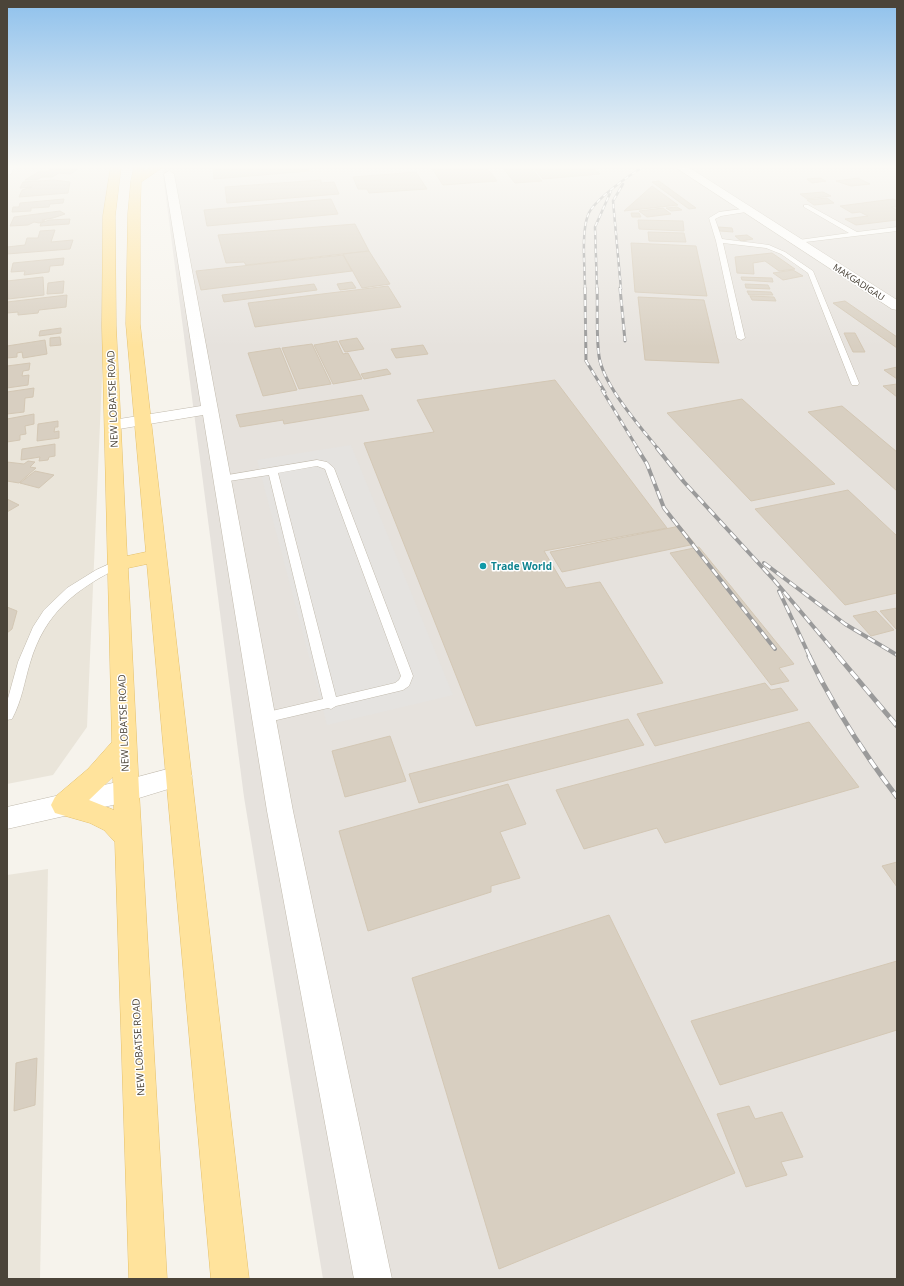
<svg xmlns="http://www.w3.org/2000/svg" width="904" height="1286" font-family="'Open Sans',sans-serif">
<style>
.residential{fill:#eae5da}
.industrial{fill:#e6e2dd}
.parking{fill:#e5e3e0}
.building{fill:#d8cfc1;stroke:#d3c7b4}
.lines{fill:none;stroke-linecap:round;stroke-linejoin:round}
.service-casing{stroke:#c2bbae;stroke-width:1}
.minor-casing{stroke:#c2bbae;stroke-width:1}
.tertiary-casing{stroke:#c2bbae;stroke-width:1}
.primary-casing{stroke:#e6c16a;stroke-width:1}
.service{fill:#fff;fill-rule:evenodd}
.minor{fill:#fff;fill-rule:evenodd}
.tertiary{fill:#fff;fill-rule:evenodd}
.primary{fill:#ffe39c;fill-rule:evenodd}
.rail-far3-casing{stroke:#9a9a9a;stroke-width:2.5}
.rail-far2-casing{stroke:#9a9a9a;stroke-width:3}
.rail-far1-casing{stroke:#9a9a9a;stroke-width:4}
.rail-casing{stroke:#9a9a9a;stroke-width:5}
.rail-far3{stroke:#fff;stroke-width:1.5;stroke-dasharray:4.5;stroke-linecap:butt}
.rail-far2{stroke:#fff;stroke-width:2;stroke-dasharray:6;stroke-linecap:butt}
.rail-far1{stroke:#fff;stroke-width:2.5;stroke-dasharray:8;stroke-linecap:butt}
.rail{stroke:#fff;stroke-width:3.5;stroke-dasharray:10;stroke-linecap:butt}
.culture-dot{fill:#0f9aa8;stroke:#fff;stroke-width:1.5}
.labels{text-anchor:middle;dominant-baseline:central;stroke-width:3;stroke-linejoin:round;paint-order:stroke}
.far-street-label{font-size:9px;fill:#4b4439;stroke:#fff}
.street-label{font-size:10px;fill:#4b4439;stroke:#fff}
.culture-label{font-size:10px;font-weight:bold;fill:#0d838f;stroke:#fff;text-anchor:start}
</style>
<rect width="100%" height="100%" fill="#f6f3ec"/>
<g class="residential">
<path d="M7,167H111L87,727L53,775L7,784Z"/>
<path d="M48,869L40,1279H7V875Z"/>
</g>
<path class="industrial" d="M162,167H897V1279H323L244,797Z"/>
<path class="parking" d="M351,445L453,695L327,725L257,460Z"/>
<g class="building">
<path d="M54,167L78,169L70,174L59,173L52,177H42L36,180H25L40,171H48Z"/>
<path d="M213,167H308L309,171L214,179Z"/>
<path d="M431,167H486L497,181L443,185Z"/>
<path d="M502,167H530L542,181L515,183Z"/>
<path d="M533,167L561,168L592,167L600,174L543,179Z"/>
<path d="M416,172L427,189L369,193L367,189H358L353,177Z"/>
<path d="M820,178L826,181L812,183L807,179Z"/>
<path d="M858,178L870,184L851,186L836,181Z"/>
<path d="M54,180L70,182L68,193L19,197L22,190L32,187L20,188L23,182Z"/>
<path d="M321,180V183L334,182L339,194L227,203L225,187Z"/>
<path d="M659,181L696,208L689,209L652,182Z"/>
<path d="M652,186L678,205L624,211Z"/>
<path d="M823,192L831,196L807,199L800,194Z"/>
<path d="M827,198L834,203L814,205L807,200Z"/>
<path d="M64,199L63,203L50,204L49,207L31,208V211L12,212L13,207H19L20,203Z"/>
<path d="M331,199L338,214L207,226L204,210Z"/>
<path d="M893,199L897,201V207H891L897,210V220L856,225L845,219L868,216L860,212L852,213L840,206Z"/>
<path d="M677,207L682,210L671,211L666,208Z"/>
<path d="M663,208L671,214L647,217L639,211Z"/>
<path d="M60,211L65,214L53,218L42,220L45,221L39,223L34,222L28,225L10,226L14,217Z"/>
<path d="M631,213H639L641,217H632Z"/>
<path d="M70,219L69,224L40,226L41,223L49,220Z"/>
<path d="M638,220L683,221L684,231L639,229Z"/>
<path d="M355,224L369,251L246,265L244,262L226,263L218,235Z"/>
<path d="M718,227L732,228L733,232L720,231Z"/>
<path d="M55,230L51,242L73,240L70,249L7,254V247L25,245L27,238H38L40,231Z"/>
<path d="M648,232L684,233L686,242L649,241Z"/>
<path d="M747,235L753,239L741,241L735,236Z"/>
<path d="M631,243L696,246L707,296L635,292Z"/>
<path d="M369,251L390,284L362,288L343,254Z"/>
<path d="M772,253L795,269L779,271L765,261L753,263L754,274L737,273L735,257Z"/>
<path d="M343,255L352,271L201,290L196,271Z"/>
<path d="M64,258L63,265L50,266L49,272L24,275L25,271L11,272L13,263Z"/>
<path d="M793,270L803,276L783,280L773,273Z"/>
<path d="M43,277L44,295L8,299L7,281Z"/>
<path d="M741,277L772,278L773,282L742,280Z"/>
<path d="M64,281L63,293L47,294L48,283Z"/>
<path d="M352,282L356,288L340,290L337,284Z"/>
<path d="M314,284L317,290L224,302L222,295Z"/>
<path d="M745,284L768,285L770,289L746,288Z"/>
<path d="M388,286L401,307L255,327L248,303Z"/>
<path d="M747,291L771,292L773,295H749Z"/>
<path d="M67,295L66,307L39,310L38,313L18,315V312L7,313V302Z"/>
<path d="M750,296L774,297L776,301L752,300Z"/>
<path d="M638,297L704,300L719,363L645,360Z"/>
<path d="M845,301L897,337V348L833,303Z"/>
<path d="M61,328V333L39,336L40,331Z"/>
<path d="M844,333H855L865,352H853Z"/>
<path d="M60,337L61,345L50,346V338Z"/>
<path d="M357,338L364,349L345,352L339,341Z"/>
<path d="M45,340L47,354L23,358L22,352L17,353V357L7,358V346Z"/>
<path d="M337,341L343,354L348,353L362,379L333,384L314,345Z"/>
<path d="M312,344L331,384L299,389L282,348Z"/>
<path d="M423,345L428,354L396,358L391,349Z"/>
<path d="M280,348L297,390L263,396L248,353Z"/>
<path d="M30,363L29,370L23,371L22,376L29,375L28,385L7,388V366Z"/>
<path d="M897,367V379L884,370Z"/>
<path d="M387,369L391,374L364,379L361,374Z"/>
<path d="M555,380L667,528L544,551L566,588L600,582L663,683L476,726L364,443L434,432L417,400Z"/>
<path d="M897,384V397L883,386Z"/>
<path d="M34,388L33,397L25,398L24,412L7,414V392Z"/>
<path d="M362,395L369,410L284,424L283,420L240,427L236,415Z"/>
<path d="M742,399L835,484L751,501L667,413Z"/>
<path d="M842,406L897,452V491L808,412Z"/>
<path d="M34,414V424L25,426L26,434L20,435V440L7,442V419Z"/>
<path d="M58,421V427H55L54,432L59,431V438L37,441L38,424Z"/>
<path d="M55,444V456L49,457L48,460L39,461L40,457L21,460L22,449Z"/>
<path d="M28,461L35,462L30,467L36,468L19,483L7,481V462L24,464Z"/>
<path d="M35,471L54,475L39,488L20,483Z"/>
<path d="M848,490L897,536V593L845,605L755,509Z"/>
<path d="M7,499L19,505L7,512Z"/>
<path d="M680,526L695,544L562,572L550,552Z"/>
<path d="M699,547L794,664L779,668L789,681L771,685L670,553Z"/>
<path d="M7,607L17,611L12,629L7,633Z"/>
<path d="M897,608V629H896L880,611Z"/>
<path d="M876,611L894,630L871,636L853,616Z"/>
<path d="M765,683L771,690L781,688L798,710L655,746L637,714Z"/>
<path d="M628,719L644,745L419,803L409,774Z"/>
<path d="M809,722L859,787L665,843L657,828L584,849L556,790Z"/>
<path d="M390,736L406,781L345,797L332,751Z"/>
<path d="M508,784L526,824L500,832L520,878L491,886V892L368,931L339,831Z"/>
<path d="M897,862V887L882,866Z"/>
<path d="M609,915L735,1173L499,1269L412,978Z"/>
<path d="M897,961V1030L720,1085L691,1021Z"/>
<path d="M37,1058L35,1105L14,1111L16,1063Z"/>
<path d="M749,1106L755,1119L782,1112L803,1157L781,1162L787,1175L746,1187L717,1114Z"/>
</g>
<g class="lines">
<g class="service-casing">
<g id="service">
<path d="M804,205H808L857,232L897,227V231L797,243V241L799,240L849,233L804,207Z"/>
<path d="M750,208L753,210L752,211L721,216L715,219L722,239L769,245L785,252L813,271L859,383L858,385H852L851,383L808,273L781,254L766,248L723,243L745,338L741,340L737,338L716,241L709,218L719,212Z"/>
<path d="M317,460L327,462L334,468L413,676L409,686L403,690L336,706L331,709L328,708L264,723L259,722L257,718L259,714L323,699L269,475L222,482L217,479L222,476ZM317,466L325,469L401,676L399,680L395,683L336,697L278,473Z"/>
<path d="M118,560L122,562L123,564L122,566C76,589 45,612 30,663C24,683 22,700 12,719L7,720V702L18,662L33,627L44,610L67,588L96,570Z"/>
</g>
</g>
<g class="minor-casing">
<g id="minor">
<path d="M7,167H14L11,174L7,175Z"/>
<path d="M675,167H688L693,170L897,300V310L892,309Z"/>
<path d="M169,171L174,174L293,811L392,1279H354L267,811L203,415L113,430L107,428L105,425L107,422L113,420L201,406L164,174Z"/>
</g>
</g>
<g class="tertiary-casing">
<path id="tertiary" d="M179,766L188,769L192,776L188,783L126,802L7,829V807L126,780Z"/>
</g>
<g class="primary-casing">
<path id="primary" d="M111,167H121L115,216L116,326L127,556L146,552L126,324L128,213L131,181L134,167H144L143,172L151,167H163L141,182L140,213V324L249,1279H211L147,564L128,568L139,791L167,1279H129L115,842L104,830L90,823L55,813L51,805L55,797L88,769L112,742L102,326L103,216ZM113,777L114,810L89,800Z"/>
</g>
<use href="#service" class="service"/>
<use href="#minor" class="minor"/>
<use href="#tertiary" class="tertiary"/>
<use href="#primary" class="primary"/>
<g class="rail-far3-casing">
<g id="rail-far3">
<path d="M585,289C585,269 581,233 588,215C593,201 630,174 644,167"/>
<path d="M597,289L595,227L611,191"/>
<path d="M621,289L613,201L623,184"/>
</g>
</g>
<g class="rail-far2-casing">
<g id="rail-far2">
<path d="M585,288L586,361L605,392"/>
<path d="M597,288C598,310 596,334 599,356C603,385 639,425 658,449"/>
<path d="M620,288L625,341"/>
<path d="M602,390L638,449"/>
</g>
</g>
<g class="rail-far1-casing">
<g id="rail-far1">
<path d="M637,448L647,464L664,508L775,649"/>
<path d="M657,448L684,482L774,580L839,657"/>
<path d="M764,563L845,624L897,655"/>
<path d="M779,591L810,657"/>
</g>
</g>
<g class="rail-casing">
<g id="rail">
<path d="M809,656C832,704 865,755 897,797"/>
<path d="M838,656L897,726"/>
</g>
</g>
<use href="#rail-far3" class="rail-far3"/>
<use href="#rail-far2" class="rail-far2"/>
<use href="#rail-far1" class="rail-far1"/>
<use href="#rail" class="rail"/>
</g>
<linearGradient id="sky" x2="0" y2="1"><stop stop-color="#8fc1ec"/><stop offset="0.48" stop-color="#fbfaf6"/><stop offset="1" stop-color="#fbfaf6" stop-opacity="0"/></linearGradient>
<rect width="904" height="347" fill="url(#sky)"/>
<circle class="culture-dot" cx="483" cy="566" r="4"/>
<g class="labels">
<g class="far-street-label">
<text transform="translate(859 282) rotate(33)">MAKGADIGAU</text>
</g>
<g class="street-label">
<text transform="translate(112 399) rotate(-92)">NEW LOBATSE ROAD</text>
<text transform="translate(123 723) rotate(-92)">NEW LOBATSE ROAD</text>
<text transform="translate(138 1047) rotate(-93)">NEW LOBATSE ROAD</text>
</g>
<g class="culture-label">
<text x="491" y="566">Trade World</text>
</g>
</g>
<rect width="904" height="1286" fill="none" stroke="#4b4439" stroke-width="16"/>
</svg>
